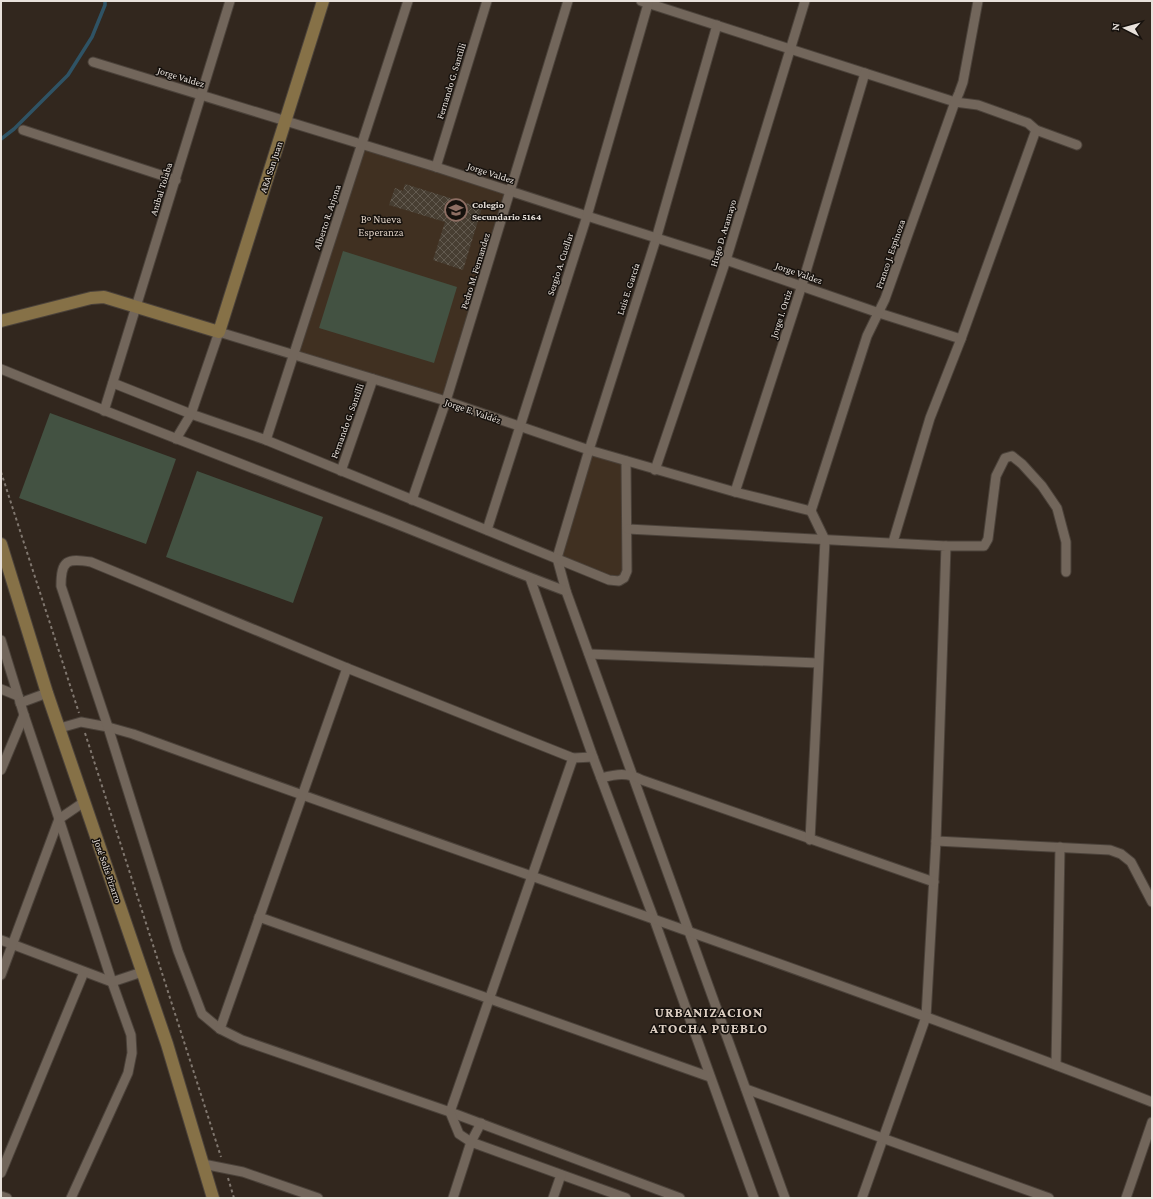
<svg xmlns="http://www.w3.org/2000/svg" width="1153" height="1199" font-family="'Crimson Pro',serif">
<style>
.built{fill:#403021}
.pitch{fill:#435242}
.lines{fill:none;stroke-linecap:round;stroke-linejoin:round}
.stream{stroke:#2f5365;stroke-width:3.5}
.building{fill:url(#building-cross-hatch)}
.street-casing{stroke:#4b423a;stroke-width:11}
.secondary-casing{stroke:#4b423a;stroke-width:14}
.path{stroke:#80776f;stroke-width:2;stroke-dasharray:3 3;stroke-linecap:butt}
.street{stroke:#72665b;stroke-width:9}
.secondary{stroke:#867147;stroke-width:12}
.labels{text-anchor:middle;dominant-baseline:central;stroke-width:3;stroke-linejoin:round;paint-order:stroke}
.street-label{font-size:10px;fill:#e8e1db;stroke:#16110d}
.poi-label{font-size:10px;font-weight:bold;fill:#e8e1db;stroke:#16110d;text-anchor:start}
.neighbourhood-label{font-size:11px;fill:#ddcfc3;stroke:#16110d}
.district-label{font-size:14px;font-weight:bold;letter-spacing:1px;fill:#ddcfc3;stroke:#16110d}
</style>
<defs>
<pattern id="building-cross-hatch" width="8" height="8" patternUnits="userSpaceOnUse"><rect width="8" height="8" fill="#473e32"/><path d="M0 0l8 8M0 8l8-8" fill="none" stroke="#625a4f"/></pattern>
</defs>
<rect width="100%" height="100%" fill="#32271e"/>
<g class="built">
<path d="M363,146L508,192L445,400L295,354Z"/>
<path d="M589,450L626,461V571L618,580L558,558Z"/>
</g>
<g class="pitch">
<path d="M343,251L457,287L434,363L319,328Z"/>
<path d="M50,413L176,459L146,544L19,498Z"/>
<path d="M197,471L323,517L293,603L166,557Z"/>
</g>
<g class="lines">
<path class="stream" d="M1,139L14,129L68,75L92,37L105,5V1"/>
</g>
<path class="building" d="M405,184L482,208L463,270L433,260L445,222L389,205L395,188L403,191Z"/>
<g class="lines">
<g class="street-casing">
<g id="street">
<path d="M641,1L955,102L978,105L1028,123L1036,130L1077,145"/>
<path d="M717,25L656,239L589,450L557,558L566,591L785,1198"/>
<path d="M93,62L436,167L587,216L726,260L879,313L961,339"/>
<path d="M23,130L176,180"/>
<path d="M436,167L487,1"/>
<path d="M1,369C126,420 252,468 379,517C441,541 503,568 566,591"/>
<path d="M113,383L191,414L266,440L609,580L619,581L624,578L627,571L626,461"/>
<path d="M104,411L230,1"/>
<path d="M176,439L191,414L219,332L446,401L589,450L735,492L811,511"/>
<path d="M266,440L408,1"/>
<path d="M655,470L726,260L805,1"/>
<path d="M341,471L373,379"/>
<path d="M735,492L802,285L865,73"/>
<path d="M412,500L446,401L568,1"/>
<path d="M811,511L867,336L885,299L955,102L959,93L963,82L978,1"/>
<path d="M628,529L946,546L936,841L926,1017L862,1198"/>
<path d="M487,530L587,216L648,4"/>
<path d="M893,542L930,418L961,339L1036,130"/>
<path d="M946,546H984L988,539L996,476L1005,458L1012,456L1022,464L1042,486L1057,508L1066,542V572"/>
<path d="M530,578L593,757L654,919L754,1198"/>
<path d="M1,640L24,715L59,819L112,982L131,1035L132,1053L128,1073L71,1198"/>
<path d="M589,654L818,663"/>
<path d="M1,689L18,696"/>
<path d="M20,703L47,693"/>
<path d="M60,728L81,722L108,727L133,734C472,858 815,971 1152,1102"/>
<path d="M593,757L573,758L347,668L91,562C67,558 61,560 61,586L108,727L178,951L202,1014L220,1029L242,1040L450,1112L680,1198"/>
<path d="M573,758L450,1112L459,1134L471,1142L626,1198"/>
<path d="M1,770L24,715"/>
<path d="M601,778C617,774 627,772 642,780L934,882"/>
<path d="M810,840L825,540L811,511"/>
<path d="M936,841L1110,850L1121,854L1131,862L1152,902"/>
<path d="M259,917L710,1077"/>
<path d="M1,940L112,982L142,972"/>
<path d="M1,975L59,819L84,802"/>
<path d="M220,1029L347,668"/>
<path d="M1056,1065L1060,847"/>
<path d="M746,1089L1049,1198"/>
<path d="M203,1164L243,1172L318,1198"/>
<path d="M1,1173L84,972"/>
<path d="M1,1196L7,1198"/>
<path d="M453,1198L471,1142L481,1123"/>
<path d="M553,1198L561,1175"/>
<path d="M1126,1198L1152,1122"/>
</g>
</g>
<g class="secondary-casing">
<g id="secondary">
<path d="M1,321L91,298L104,297L219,332L323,1"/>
<path d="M1,544L47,693L167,1044L213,1198"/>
</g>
</g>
<g class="path">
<path d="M1,472L79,713"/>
<path d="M85,733L221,1157"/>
<path d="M228,1178L234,1198"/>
</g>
<use href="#street" class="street"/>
<use href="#secondary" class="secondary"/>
</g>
<defs>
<g id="school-ring" transform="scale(1.15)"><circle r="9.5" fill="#16110d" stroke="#8d6e63" stroke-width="1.5"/><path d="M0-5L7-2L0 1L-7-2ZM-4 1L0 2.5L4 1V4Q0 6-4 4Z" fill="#8d6e63"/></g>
</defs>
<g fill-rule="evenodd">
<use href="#school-ring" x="456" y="210"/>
</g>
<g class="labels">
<g class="street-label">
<text transform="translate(181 77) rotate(17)">Jorge Valdez</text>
<text transform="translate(451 81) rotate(-73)">Fernando G. Santilli</text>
<text transform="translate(271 167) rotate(-72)">ARA San Juan</text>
<text transform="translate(491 173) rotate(18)">Jorge Valdez</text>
<text transform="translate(161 189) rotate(-73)">Anibal Tolaba</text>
<text transform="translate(327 217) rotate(-72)">Alberto R. Arjona</text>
<text transform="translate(723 233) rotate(-73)">Hugo D. Aramayo</text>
<text transform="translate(890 254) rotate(-71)">Franco J. Espinoza</text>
<text transform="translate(560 264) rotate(-72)">Sergio A. Cuellar</text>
<text transform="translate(475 271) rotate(-73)">Pedro M. Fernandez</text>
<text transform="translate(799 273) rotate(19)">Jorge Valdez</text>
<text transform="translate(628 289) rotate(-72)">Luis E. García</text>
<text transform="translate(781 314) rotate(-72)">Jorge I. Ortiz</text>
<text transform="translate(473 411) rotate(19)">Jorge E. Valdéz</text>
<text transform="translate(347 421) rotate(-70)">Fernando G. Santilli</text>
<text transform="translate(108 871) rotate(71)">José Solís Pizarro</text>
</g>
<g class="poi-label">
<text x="472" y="204">Colegio<tspan x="472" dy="12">Secundario 5164</tspan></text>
</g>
<g class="neighbourhood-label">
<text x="381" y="219">Bº Nueva<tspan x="381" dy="13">Esperanza</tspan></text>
</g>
<g class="district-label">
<text x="709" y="1012">URBANIZACION<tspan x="709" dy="16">ATOCHA PUEBLO</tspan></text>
</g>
</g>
<rect width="1153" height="1199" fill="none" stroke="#e8e1db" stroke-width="4"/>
<g transform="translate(1125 28) rotate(276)" stroke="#16110d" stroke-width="3" paint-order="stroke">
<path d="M0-3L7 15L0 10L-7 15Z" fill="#e8e1db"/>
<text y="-6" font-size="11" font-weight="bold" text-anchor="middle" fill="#e8e1db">N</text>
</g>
</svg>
